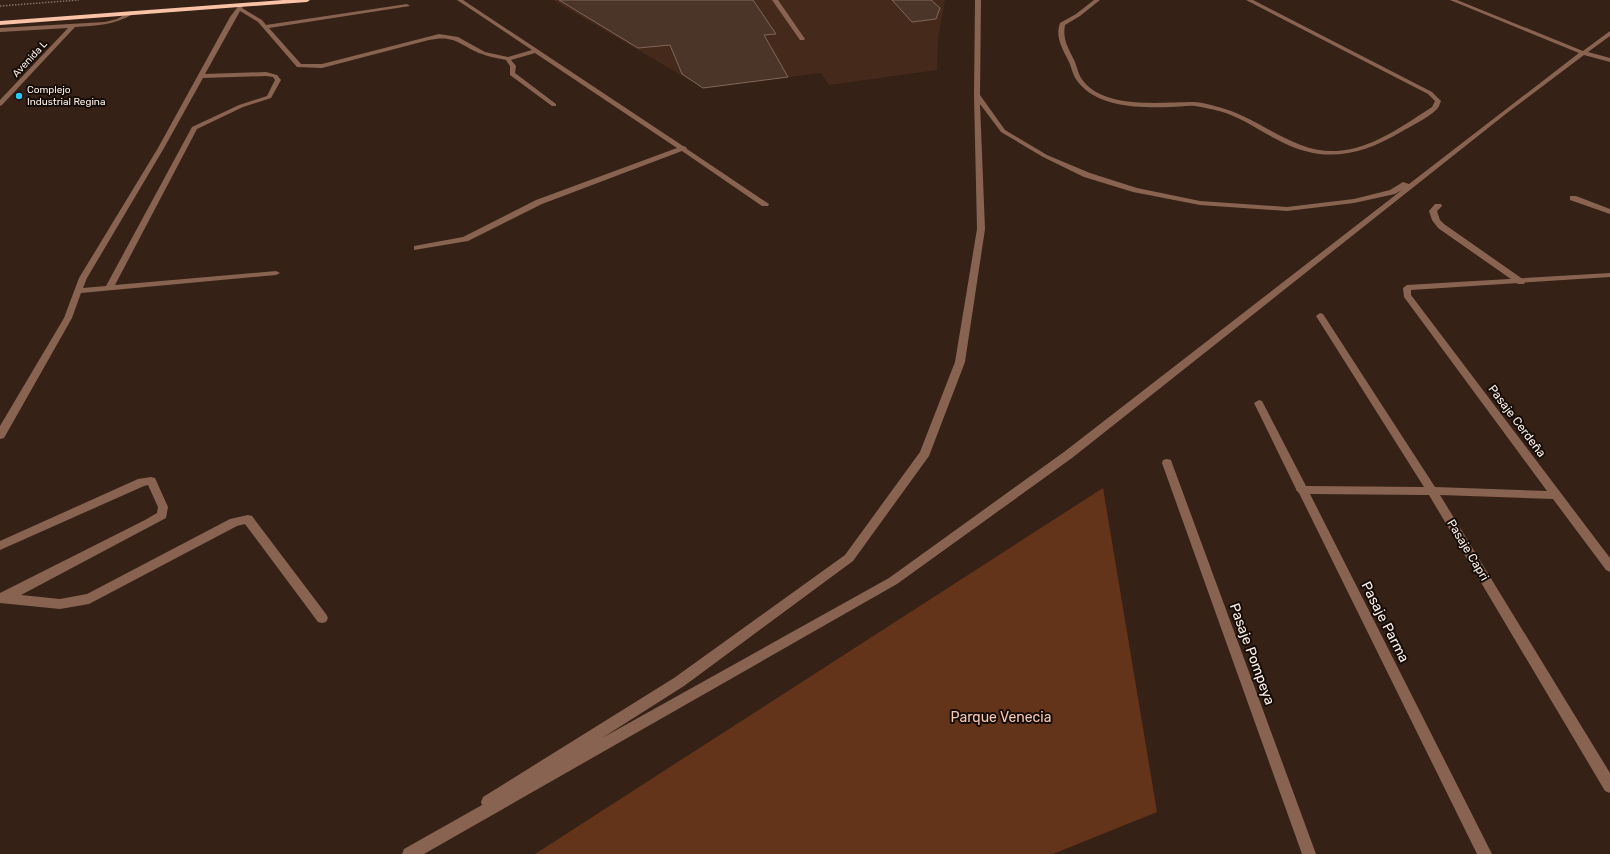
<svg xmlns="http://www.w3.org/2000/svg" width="1610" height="854" font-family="Rubik,sans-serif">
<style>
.built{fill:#452a1c}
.green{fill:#64341a}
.building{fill:#4b3529;stroke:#80675a}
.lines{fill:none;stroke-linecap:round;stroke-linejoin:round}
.path{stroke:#837168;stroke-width:1.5;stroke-dasharray:1.5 1.5;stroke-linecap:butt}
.lane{fill:#896351;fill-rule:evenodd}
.street{fill:#896351;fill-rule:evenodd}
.highway{fill:#fac2a6;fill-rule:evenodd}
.poi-dot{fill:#28c8ff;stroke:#160d08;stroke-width:1.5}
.labels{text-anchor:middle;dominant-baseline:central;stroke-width:4;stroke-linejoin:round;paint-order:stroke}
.far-street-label{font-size:10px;fill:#fdf1eb;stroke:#160d08}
.far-poi-label{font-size:10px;fill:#fdf1eb;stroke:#160d08;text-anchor:start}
.street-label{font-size:12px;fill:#fdf1eb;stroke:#160d08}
.near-street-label{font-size:14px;fill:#fdf1eb;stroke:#160d08}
.near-park-label{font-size:14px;fill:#f8c9b2;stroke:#160d08}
</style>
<rect width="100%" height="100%" fill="#362116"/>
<path class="built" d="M553,0H945L938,37L937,70L829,85L821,73L703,88Z"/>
<path class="green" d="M1103,488L1157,812L1053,854H535Z"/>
<g class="building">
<path d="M559,0H753L776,34L764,35L788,77L703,88L682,74L670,45L638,48Z"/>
<path d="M892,0H931L940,8L936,19L912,22Z"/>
</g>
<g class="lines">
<path class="path" d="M0,6L79,0"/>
<g class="lane">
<path d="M457,0H463L683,146L686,147L687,149L769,204L768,206H762L682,151L542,204L468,241L414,250V246L463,237L536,200L677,148L535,53L511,60L516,66L515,73L556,104V106H552L510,75V66L506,60C498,58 489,57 482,54C460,46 456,34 429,40L322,68L297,67L258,22L240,11L205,74L266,72L277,75L281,80L271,98L243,107L197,129L115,285L276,271L280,273L276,275L81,293L72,318L4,438L0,439V426L64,318L79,278L158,148L230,17L240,4H244L242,8L262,20L266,25L407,4L410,6L269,28L301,64H322L439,34L458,37L485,52L508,57L532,50ZM266,76L273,77L275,80L267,96L239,105L192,127L106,286L83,288L87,278L164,148L203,78Z"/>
<path d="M772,0H778L805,39L804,40H800Z"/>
<path d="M1094,0H1100L1080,16L1065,25C1062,40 1069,49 1075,62C1077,67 1078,73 1081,78C1102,110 1161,102 1193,102C1203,102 1215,106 1225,109C1264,121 1294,153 1337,151C1372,149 1404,125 1432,107L1435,101L1428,94L1246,0H1253L1432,92L1441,101C1440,103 1439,107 1437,109C1431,116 1410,127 1401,132C1358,157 1321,164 1276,139C1257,129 1239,116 1219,111C1211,109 1203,107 1195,106C1187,105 1179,107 1171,107C1141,108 1098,108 1078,82C1072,75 1072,67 1068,60C1062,48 1055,37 1060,23L1076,14Z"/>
<path d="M131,11L134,13L133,14C114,25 96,26 75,27L2,105L0,106V100L68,28L0,32V28L105,22L117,19Z"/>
<path d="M1570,196H1576L1610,209V214L1570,200Z"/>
<path d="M1435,204H1441L1442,206L1437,211L1440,220L1444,224L1524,280L1525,282L1524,284H1518L1438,228L1432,220L1429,211Z"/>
<path d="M151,477L155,478L168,507L166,518L21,595L60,599L87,594L230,519L248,515L252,516L326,614L328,618L326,622L322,623L318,622L245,524L237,526L89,604L60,609L0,603V593L145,520L157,513L158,507L148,485L144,486L0,550V541L138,479Z"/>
</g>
<g class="street">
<path d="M975,0H981L980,95L1005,130L1047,155L1090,173L1137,188L1200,201L1287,207L1354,199L1390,190L1403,182L1409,184L1579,53L1450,0H1457L1583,51L1610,31V36L1588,52L1610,58V62L1584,55L1507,113L1072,458L897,584L424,854H402L404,849L482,805L481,802L483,797L674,678L845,555L920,452L955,362L977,229L974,95ZM980,104L1001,132L1043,157L1084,177L1133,192L1200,205L1287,211L1354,203L1395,194L1402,190L1064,452L889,578L602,738L684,686L853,561L929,456L965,362L985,229Z"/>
<path d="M1610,273V277L1411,290V295L1610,558V572L1606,570L1553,499L1440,495L1610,773V793L1605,791L1429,495L1310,494L1492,854H1477L1299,493L1296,490V489L1254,403L1259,400L1262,401L1306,486L1424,487L1316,316L1320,313L1323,314L1435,487L1547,491L1404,297L1403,288L1407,285Z"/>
<path d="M1167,459L1171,460L1172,463L1316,854H1302L1162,463L1163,460Z"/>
</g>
<path class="highway" d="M283,0H310L307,2L0,25V21Z"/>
</g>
<circle class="poi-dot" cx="19" cy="96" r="4"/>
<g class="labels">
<g class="far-street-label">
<text transform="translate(30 59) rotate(-47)">Avenida L</text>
</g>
<g class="far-poi-label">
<text x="27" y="90">Complejo<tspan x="27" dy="12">Industrial Regina</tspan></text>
</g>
<g class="street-label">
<text transform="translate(1517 421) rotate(53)">Pasaje Cerdeña</text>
<text transform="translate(1468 550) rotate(59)">Pasaje Capri</text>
</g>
<g class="near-street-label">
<text transform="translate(1385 622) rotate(63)">Pasaje Parma</text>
<text transform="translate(1252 654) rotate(70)">Pasaje Pompeya</text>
</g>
<g class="near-park-label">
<text x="1001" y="717">Parque Venecia</text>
</g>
</g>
</svg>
